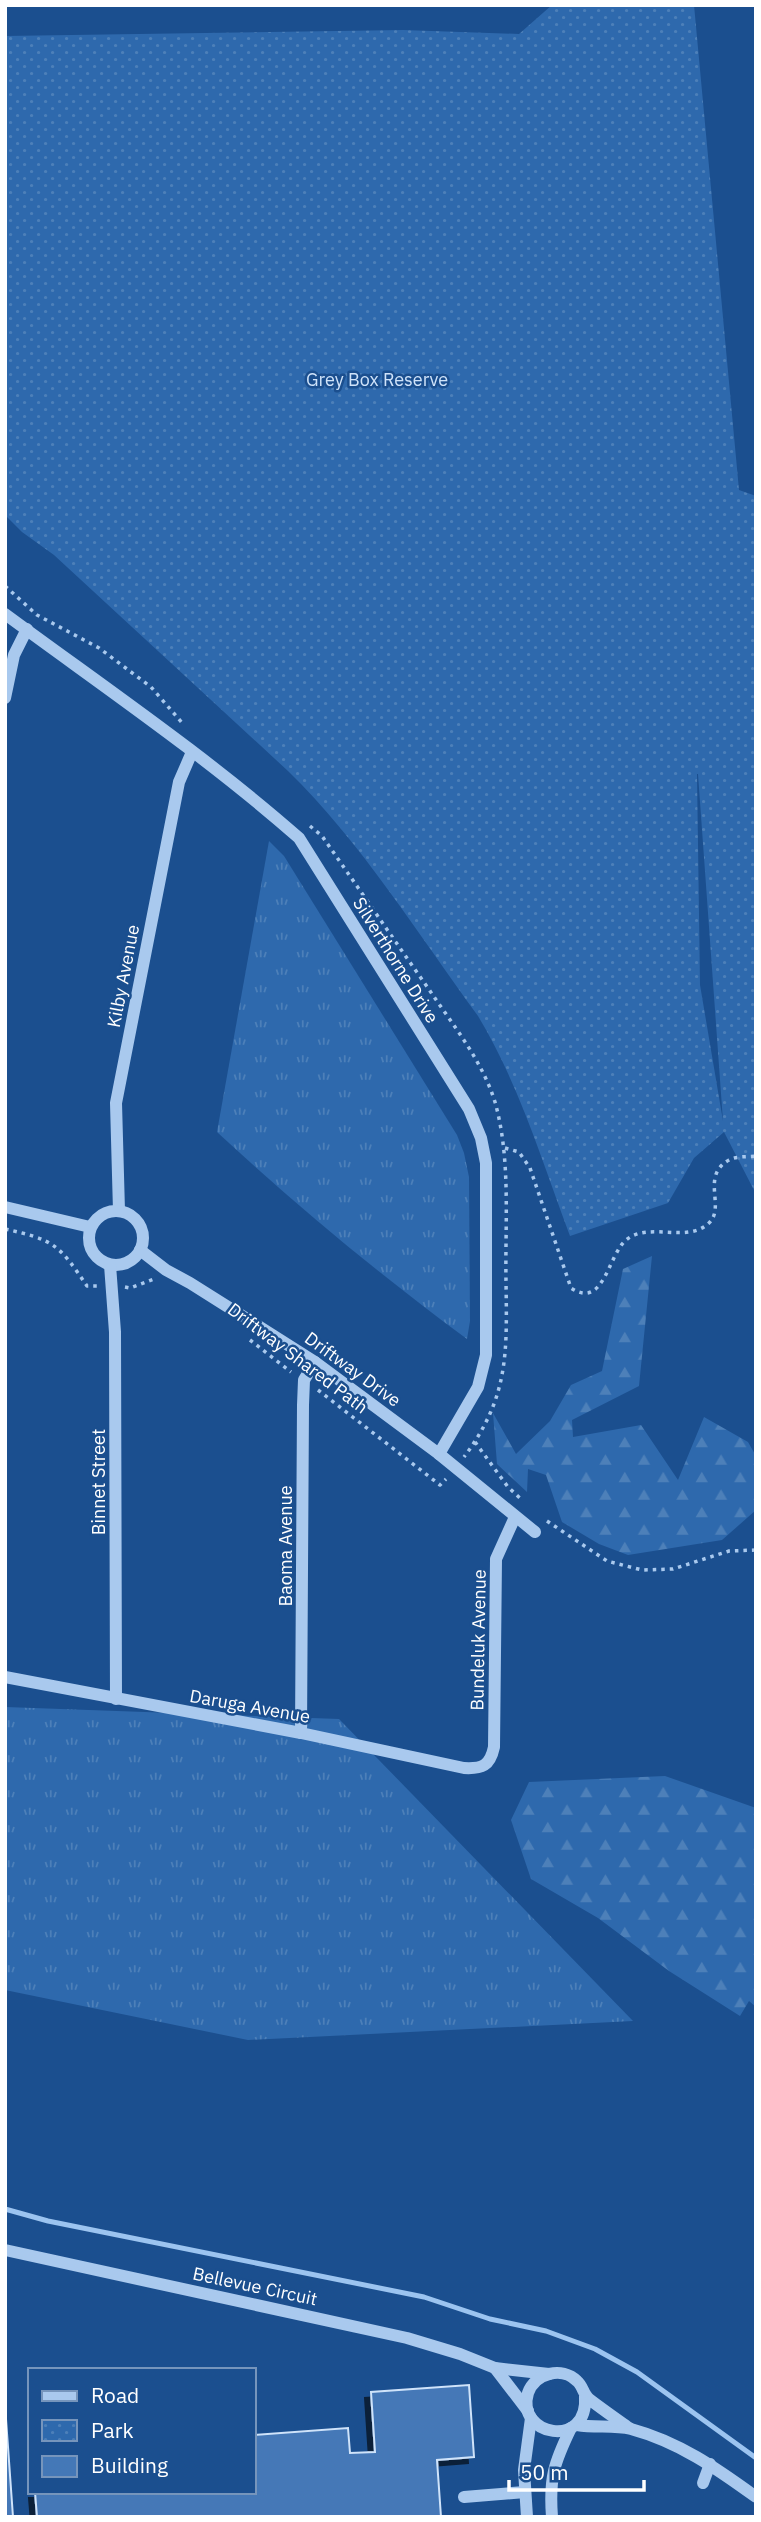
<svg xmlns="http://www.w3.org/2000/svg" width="761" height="2522" font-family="'IBM Plex Sans',sans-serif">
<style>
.grass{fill:url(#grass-tufts)}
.forest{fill:url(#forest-firs)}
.park{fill:url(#park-dots);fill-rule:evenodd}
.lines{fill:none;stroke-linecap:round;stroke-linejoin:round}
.stream{stroke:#9cc4f0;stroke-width:5}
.building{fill:#4478b7;stroke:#cfe3fa;stroke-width:2;filter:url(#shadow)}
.path{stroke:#a9c9ee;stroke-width:3.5;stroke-dasharray:3.5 5;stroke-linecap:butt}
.minor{stroke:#a9c9ee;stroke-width:12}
.labels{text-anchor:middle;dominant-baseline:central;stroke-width:5;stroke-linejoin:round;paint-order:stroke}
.park-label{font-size:18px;fill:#cfe3fa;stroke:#1b4f8f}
.street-label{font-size:18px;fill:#fff;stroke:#1b4f8f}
</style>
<defs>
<pattern id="grass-tufts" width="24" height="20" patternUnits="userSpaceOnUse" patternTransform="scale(1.75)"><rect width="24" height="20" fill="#2e69ad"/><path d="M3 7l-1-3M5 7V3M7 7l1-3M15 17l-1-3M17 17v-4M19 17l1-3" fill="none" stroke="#4d80b9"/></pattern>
<pattern id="forest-firs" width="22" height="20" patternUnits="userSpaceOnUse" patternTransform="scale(1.75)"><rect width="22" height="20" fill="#2e69ad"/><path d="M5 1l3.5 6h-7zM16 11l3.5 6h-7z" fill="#4d80b9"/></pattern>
<pattern id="park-dots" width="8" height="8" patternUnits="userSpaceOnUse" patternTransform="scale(1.75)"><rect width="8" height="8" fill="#2e69ad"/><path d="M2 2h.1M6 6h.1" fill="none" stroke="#4d80b9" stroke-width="1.8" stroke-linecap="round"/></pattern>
<filter id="shadow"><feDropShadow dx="-6" dy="6" stdDeviation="0" flood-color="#0009"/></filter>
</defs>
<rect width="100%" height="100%" fill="#1b4f8f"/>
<g class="grass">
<path d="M269,841L284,856L457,1135L464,1153L469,1177L470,1321L467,1339C380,1275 296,1205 217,1132Z"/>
<path d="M5,1707L339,1719L633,2021L248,2040L5,1990Z"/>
</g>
<g class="forest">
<path d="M652,1256L639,1386L572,1420L573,1437L641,1425L678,1480L704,1417L748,1442L756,1456V1510L722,1540L628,1555L599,1544L562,1522L546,1475L528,1469L527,1492L497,1464L493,1413L516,1454L550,1421L571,1385L602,1371L623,1269Z"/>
<path d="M665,1776L756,1808V2007L749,2001L740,2016L669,1971L598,1918L531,1879L511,1820L529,1782Z"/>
</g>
<path class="park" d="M552,5H694L739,490L756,496V1194L724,1132L694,1158L668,1203L570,1236C542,1161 519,1084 478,1016C418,934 361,842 288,771L54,555L22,532L5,515V36L403,30L519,34ZM697,774H698L723,1121L700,985Z"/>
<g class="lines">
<path class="stream" d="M5,2209L48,2221L424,2297L490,2319L546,2331L595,2349L637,2372L756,2458"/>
</g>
<g class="building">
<path d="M469,2385L474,2457L437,2460L441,2517H37L35,2492H254V2435L348,2428L350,2453L375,2452L371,2392Z"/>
<path d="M5,2405L13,2517H5Z"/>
</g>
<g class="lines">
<g class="path">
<path d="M5,586L37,615L99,648L151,687L184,725"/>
<path d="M310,826L322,836C357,886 392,937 428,988C452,1024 482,1060 495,1102C511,1159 505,1222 506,1281C507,1353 509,1397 464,1457"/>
<path d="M505,1148L519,1152L530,1168L571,1288C604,1310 608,1255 626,1240C649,1221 687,1244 709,1223C726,1207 700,1176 729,1160C736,1156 748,1157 756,1156"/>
<path d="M5,1229C55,1240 59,1245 87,1286H99"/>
<path d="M125,1287L130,1288L154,1279"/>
<path d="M250,1340L291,1372"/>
<path d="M318,1390L440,1485L446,1479"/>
<path d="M475,1442L508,1487L522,1500"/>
<path d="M547,1521L607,1561L642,1570L673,1569L729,1551L756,1550"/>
</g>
<g class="minor">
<path d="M5,614C104,687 207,757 299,838L469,1109L481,1138L486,1163V1355L478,1387L439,1454"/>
<path d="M5,698L14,655L27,629"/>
<path d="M5,1207L90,1227"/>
<path d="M119,1211L116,1103L179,782L192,752"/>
<circle cx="116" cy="1238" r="27"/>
<path d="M140,1250L166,1270L190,1283L315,1362L439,1454L535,1532"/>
<path d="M110,1265L115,1332L116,1699"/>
<path d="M5,1677L301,1733L464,1768C482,1769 490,1766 494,1747L496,1559L515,1517"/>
<path d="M301,1733L303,1405L304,1380L315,1362"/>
<path d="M5,2250L407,2338L460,2354L495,2368L549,2374"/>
<path d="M495,2368L528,2411"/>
<path d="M585,2396C589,2450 515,2436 528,2393C535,2373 562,2366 577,2381C583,2386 583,2394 589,2399C602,2409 615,2418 629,2428"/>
<path d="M577,2425C595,2428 614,2425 631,2429C679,2442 716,2468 756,2497"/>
<path d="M703,2483L710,2464"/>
<path d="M464,2497L525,2492"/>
<path d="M527,2517L524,2470L531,2418"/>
<path d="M552,2517C549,2478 554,2463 571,2428"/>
</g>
</g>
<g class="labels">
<g class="park-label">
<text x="377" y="379">Grey Box Reserve</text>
</g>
<g class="street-label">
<text transform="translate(396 960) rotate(58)">Silverthorne Drive</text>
<text transform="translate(123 976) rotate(-79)">Kilby Avenue</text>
<text transform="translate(298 1358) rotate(37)">Driftway Shared Path</text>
<text transform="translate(353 1369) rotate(36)">Driftway Drive</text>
<text transform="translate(98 1482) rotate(-90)">Binnet Street</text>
<text transform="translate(285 1546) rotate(-90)">Baoma Avenue</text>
<text transform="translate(478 1640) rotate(-89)">Bundeluk Avenue</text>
<text transform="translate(250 1706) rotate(10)">Daruga Avenue</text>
<text transform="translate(255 2286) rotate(12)">Bellevue Circuit</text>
</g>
</g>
<rect width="761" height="2522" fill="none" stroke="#ffffff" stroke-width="14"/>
<rect x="28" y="2368" width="228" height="126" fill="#1b4f8f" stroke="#7695bc" stroke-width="2"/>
<rect x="42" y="2391" width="35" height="10" fill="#a9c9ee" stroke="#7695bc" stroke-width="2"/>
<text x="91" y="2403" font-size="21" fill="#ffffff">Road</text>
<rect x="42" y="2420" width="35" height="21" fill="url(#park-dots)" stroke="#7695bc" stroke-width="2"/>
<text x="91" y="2438" font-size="21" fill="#ffffff">Park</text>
<rect x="42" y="2456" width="35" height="21" fill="#4478b7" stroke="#7695bc" stroke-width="2"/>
<text x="91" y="2473" font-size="21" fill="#ffffff">Building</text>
<path d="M509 2480v10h135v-10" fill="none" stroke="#ffffff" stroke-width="3.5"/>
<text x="520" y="2480" font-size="21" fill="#ffffff" stroke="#1b4f8f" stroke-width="5" paint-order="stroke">50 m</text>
</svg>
